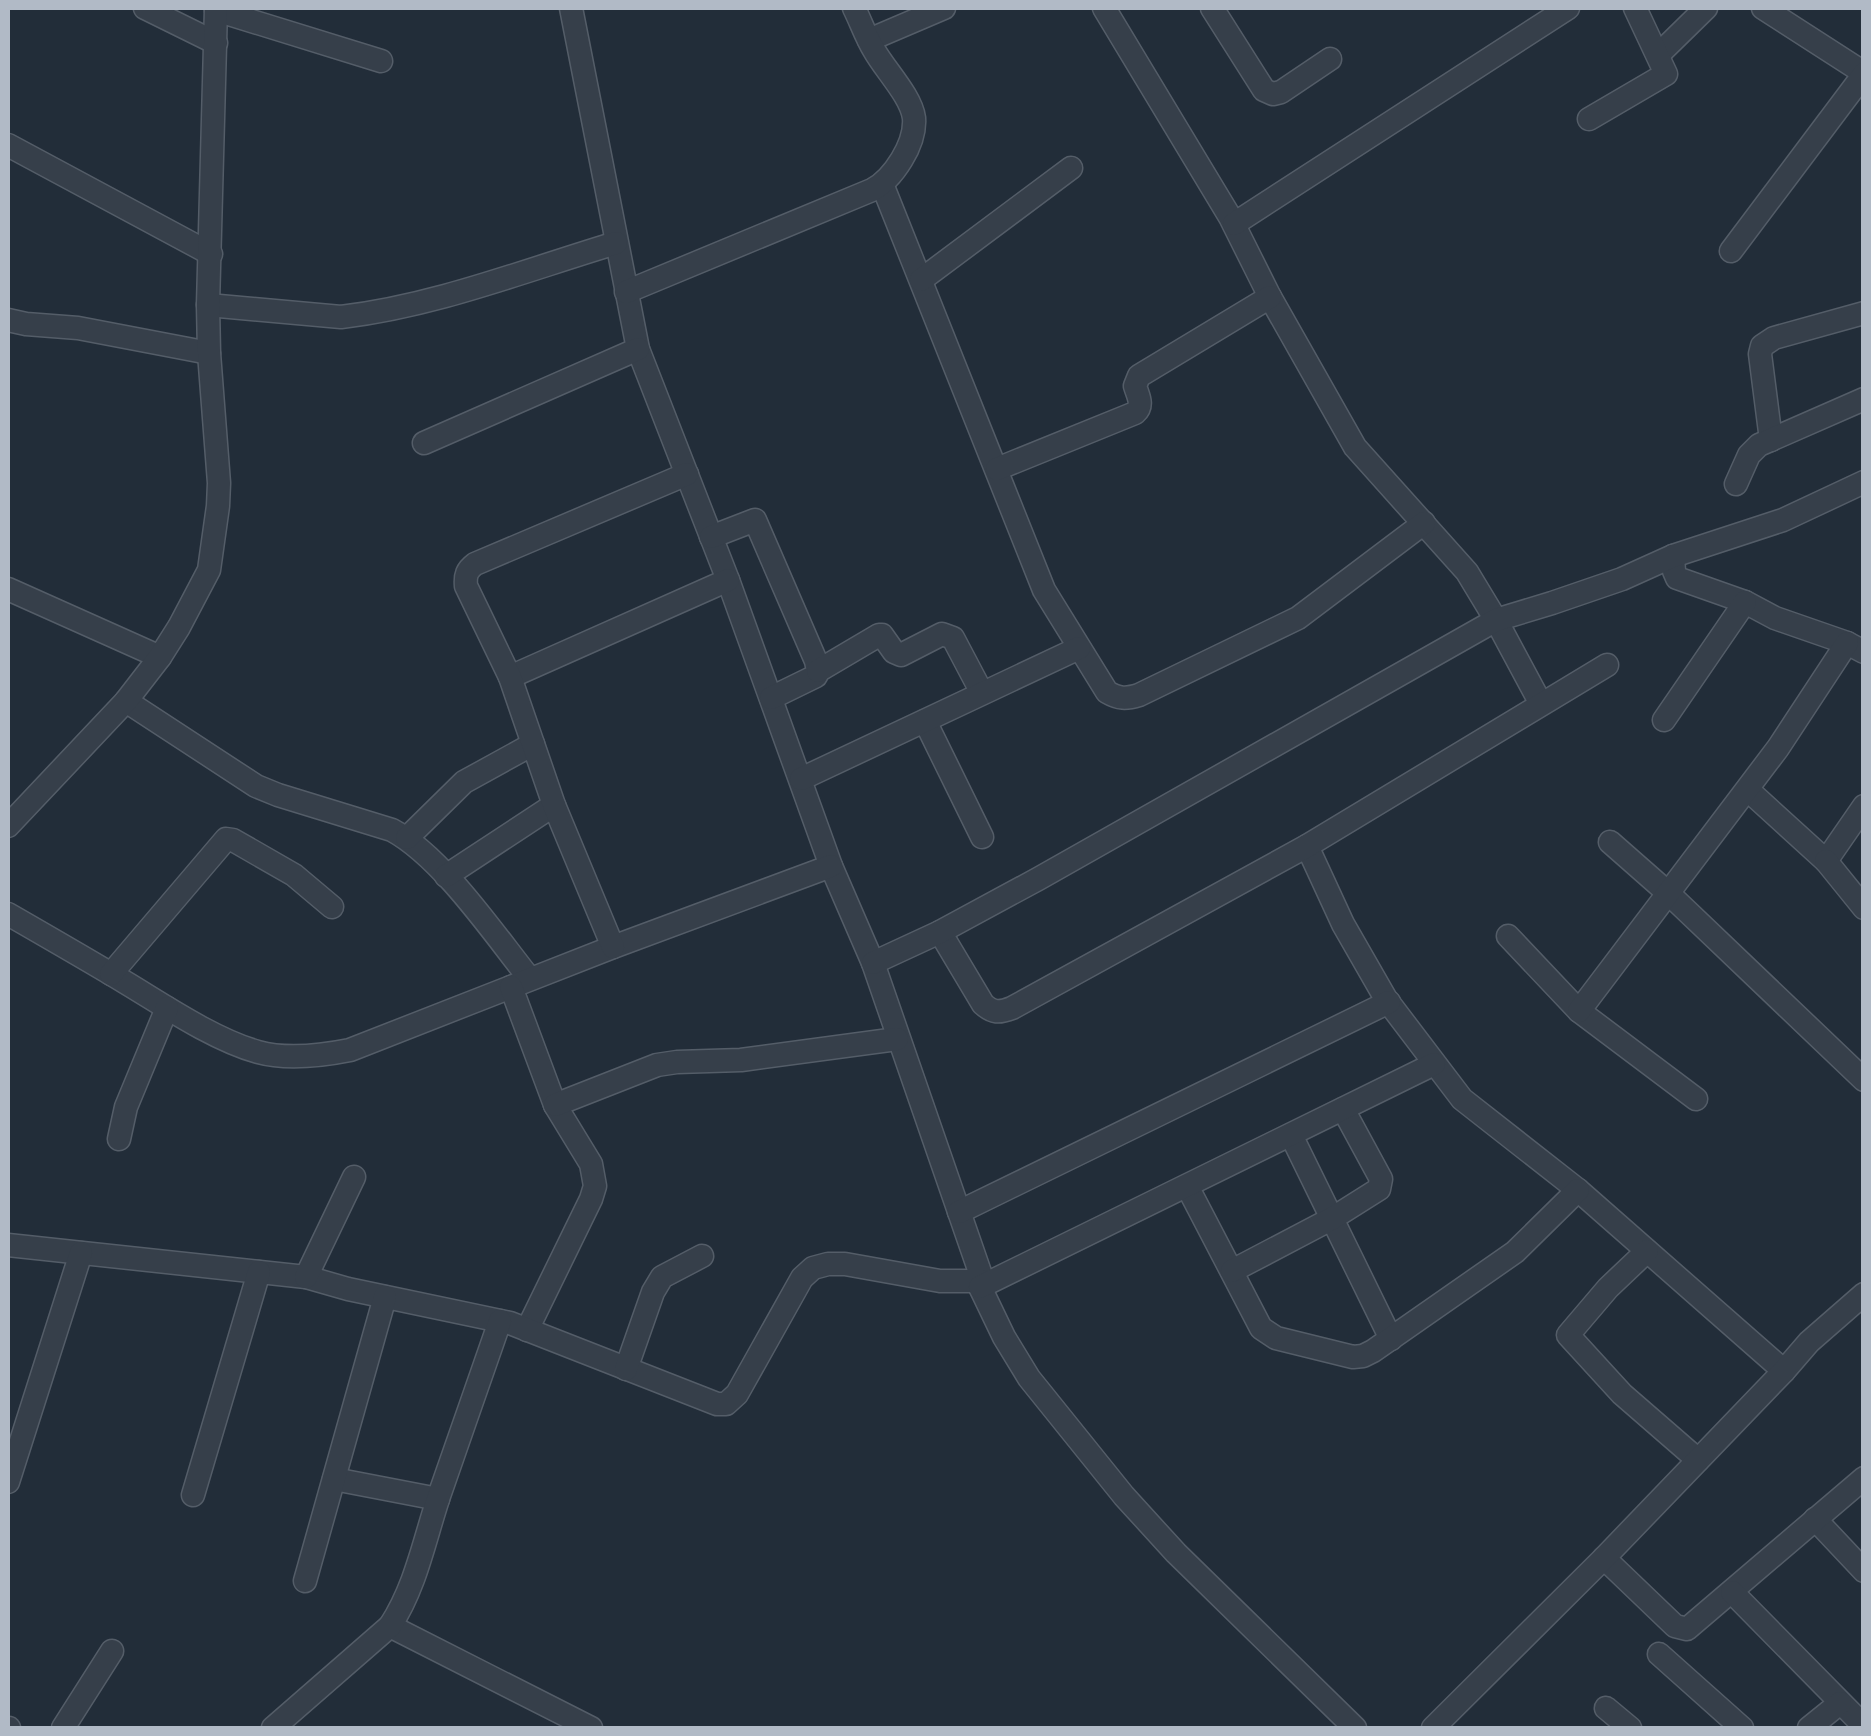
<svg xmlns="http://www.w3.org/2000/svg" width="1871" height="1736" font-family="'Fira Sans Condensed',sans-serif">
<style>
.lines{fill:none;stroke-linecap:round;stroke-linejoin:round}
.minor-casing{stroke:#545d68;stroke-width:25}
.minor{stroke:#363f4a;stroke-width:22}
</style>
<rect width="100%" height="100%" fill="#222d39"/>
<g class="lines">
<g class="minor-casing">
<g id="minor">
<path d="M145,8L216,43"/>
<path d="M571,8L638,349L728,580L831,866L873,963L983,1281L980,1287L1004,1337L1029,1378L1124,1496L1176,1553L1355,1728"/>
<path d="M1104,8L1230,217L1270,297L1355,447L1467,572L1496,620L1541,704"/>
<path d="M1212,8L1264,90L1273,94L1281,92L1330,59"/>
<path d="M1763,8L1864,73"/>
<path d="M216,10L381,61"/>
<path d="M869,40L944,8"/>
<path d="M1658,55L1706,8"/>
<path d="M1589,119L1666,74L1635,8"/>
<path d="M8,145L211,254"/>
<path d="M882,184L1044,590L1107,692C1119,699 1126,699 1139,695L1298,618L1424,523"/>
<path d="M1234,224L1568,8"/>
<path d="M1731,251L1864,74"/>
<path d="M921,280L1071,168"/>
<path d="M626,292L872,190C893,179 916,144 914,118C911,96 885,70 874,50C866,37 861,22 854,8"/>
<path d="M208,305L341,317C435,306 526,270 616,243"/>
<path d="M8,320L26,324L78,328L209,353"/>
<path d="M1771,440L1760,354L1762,346L1774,338L1864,313"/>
<path d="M424,443L638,349"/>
<path d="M997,469L1135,413C1144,405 1138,396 1135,386L1139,376L1270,297"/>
<path d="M1736,484L1749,455L1759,445L1864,399"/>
<path d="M711,537L755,520L816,661L818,671L816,676L771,698"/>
<path d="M1673,556L1674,571L1677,578L1745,602L1775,618L1847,643L1864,652"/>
<path d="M8,589L160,657"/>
<path d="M818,671L879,635H882L894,652L901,655L942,634L953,638L982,693"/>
<path d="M510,677L728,580"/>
<path d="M126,701L256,786L278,795L392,830C442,857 494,934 530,979"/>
<path d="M1664,720L1745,602"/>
<path d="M925,721L982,837"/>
<path d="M801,779L1079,648"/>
<path d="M1748,790L1826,861L1864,806"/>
<path d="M8,826L126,701L160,657L179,627L209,570L218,506L219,483L209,353L208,305L216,8"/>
<path d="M407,838L464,782L533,744"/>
<path d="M1610,842L1668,893L1864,1080"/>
<path d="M1307,846L1343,924L1386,999L1462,1099L1578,1190L1784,1371"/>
<path d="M1826,861L1864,908"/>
<path d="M446,876L554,805"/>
<path d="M8,914C48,937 88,960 128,984C166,1007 215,1040 258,1052C287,1060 320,1056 350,1050L613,947L831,866"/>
<path d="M940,932L983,1004C993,1013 999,1013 1012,1008L1307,846L1607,665"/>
<path d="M1508,936L1579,1011L1696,1099"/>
<path d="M613,947L554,805L510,677L466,586C465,575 467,570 475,564L687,474"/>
<path d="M873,963L940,932L1038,879L1496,620L1552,603L1622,579L1673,556L1783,520L1864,482"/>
<path d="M111,974L226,839L233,840L294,875L332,907"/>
<path d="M511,987L555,1105L591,1164L595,1186L591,1199L527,1330"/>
<path d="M1579,1011L1778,748L1847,643"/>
<path d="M555,1105L657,1065L677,1062L741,1060L897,1039"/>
<path d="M1291,1135L1391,1339"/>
<path d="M119,1139L126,1107L167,1008"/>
<path d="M1187,1186L1261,1328L1276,1338L1353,1357L1363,1356L1373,1351L1515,1252L1578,1190"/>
<path d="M959,1212L1389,1002"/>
<path d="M8,1245L306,1277L348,1289L510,1323L717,1404H726L737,1394L802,1278L813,1268L828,1264H845L940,1281H983"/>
<path d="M1647,1251L1608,1288L1568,1335L1622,1394L1698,1460"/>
<path d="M1232,1271L1333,1218L1379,1189L1381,1179L1343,1109"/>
<path d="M306,1277L354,1177"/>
<path d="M980,1287L1434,1064"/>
<path d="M626,1369L653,1292L662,1277L702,1256"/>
<path d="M334,1479L438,1499"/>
<path d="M8,1482L81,1253"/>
<path d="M193,1495L259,1272"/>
<path d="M1815,1519L1864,1571"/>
<path d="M1604,1558L1675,1626L1687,1629L1864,1478"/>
<path d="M305,1581L385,1297"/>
<path d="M1732,1592L1864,1726"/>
<path d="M390,1626L591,1728"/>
<path d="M1659,1654L1742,1728"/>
<path d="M1606,1708L1630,1728"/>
<path d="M8,1728H9"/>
<path d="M63,1728L112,1651"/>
<path d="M273,1728L390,1626C416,1586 424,1541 439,1496C459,1438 480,1379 500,1321"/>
<path d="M1433,1728L1604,1558L1784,1371L1809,1342L1864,1294"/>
<path d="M1809,1728L1840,1703"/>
</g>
</g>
<use href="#minor" class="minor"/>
</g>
<rect width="1871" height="1736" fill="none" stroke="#b1bac6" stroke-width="20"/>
</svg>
